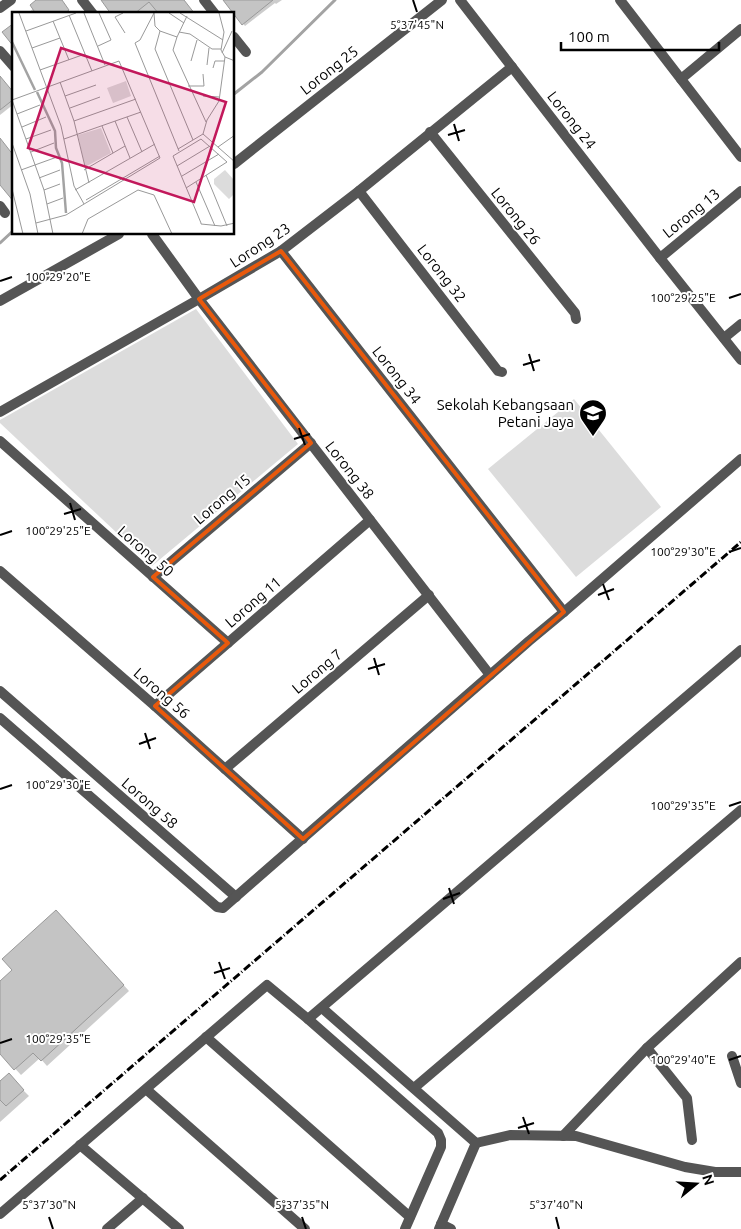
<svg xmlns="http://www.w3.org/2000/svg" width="741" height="1229" font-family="Ubuntu,sans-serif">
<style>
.green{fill:#dcdcdc}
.shadow{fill:#0003}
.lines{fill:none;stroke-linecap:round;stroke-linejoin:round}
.stream{stroke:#a3a3a3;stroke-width:3}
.building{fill:#c4c4c4;stroke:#999}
.minor{stroke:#555;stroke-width:10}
.tertiary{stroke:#555;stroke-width:10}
.rail{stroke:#000;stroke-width:3;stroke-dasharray:8 2.5 1 2.5;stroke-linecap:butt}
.marked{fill:none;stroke:#e8590c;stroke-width:4;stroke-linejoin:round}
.ticks{fill:none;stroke:#000;stroke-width:2}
.labels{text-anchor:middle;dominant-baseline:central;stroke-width:4;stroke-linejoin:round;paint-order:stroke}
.street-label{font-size:15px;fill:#000;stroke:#fff}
.poi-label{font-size:15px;fill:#000;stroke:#fff;text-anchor:end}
.inset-river{fill:none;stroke:#a3a3a3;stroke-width:2.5}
.inset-road{fill:none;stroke:#999;stroke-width:1}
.view{fill:#c2185b;fill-opacity:0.15;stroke:#c2185b;stroke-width:2.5}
.inset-edge{fill:none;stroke:#000;stroke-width:2.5}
.ticks-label{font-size:12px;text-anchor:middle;fill:#000;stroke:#fff;stroke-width:4;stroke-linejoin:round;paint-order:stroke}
</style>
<rect width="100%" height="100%" fill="#fff"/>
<g class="green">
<path d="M196,309L298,444L152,566L0,423V420Z"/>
<path d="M574,399L661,507L576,577L488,469Z"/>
</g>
<g class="shadow">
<path d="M38,0H61L71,14H27L34,8Z"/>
<path d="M103,0H182L193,14H113Z"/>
<path d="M224,0H282L276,4L275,3L245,26Z"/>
<path d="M0,78L14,95V104L0,115Z"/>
<path d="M62,917L129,991L47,1066L40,1058L21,1075L0,1052V983Z"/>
<path d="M0,1080L14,1081L29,1096L0,1122Z"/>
</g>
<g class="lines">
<g class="stream">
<path d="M234,94L262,72L335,0"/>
<path d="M0,243L14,230"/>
</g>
</g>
<g class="building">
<path d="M36,0H62L69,10L64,14H36L30,5Z"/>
<path d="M101,0H184L195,14H159L149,2L134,14H111Z"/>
<path d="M223,0H273L242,25Z"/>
<path d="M14,23V47L2,32Z"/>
<path d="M0,76L14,93V99L0,110Z"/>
<path d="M0,138L14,156V202L0,185Z"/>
<path d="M56,910L124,985L41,1061L33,1053L14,1070L0,1054V981L12,970L2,959Z"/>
<path d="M9,1073L24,1090L6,1106L0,1100V1081Z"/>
</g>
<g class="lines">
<g class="minor">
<path d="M82,0L93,14"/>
<path d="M204,0L215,14"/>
<path d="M460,0L660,258L741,360"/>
<path d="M620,0L741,157"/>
<path d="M0,8L11,0"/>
<path d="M234,37L246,52"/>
<path d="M0,51L14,67"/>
<path d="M681,79L741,29"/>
<path d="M430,132L575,313L576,319"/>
<path d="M234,164L442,0"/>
<path d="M359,191L498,371L502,372"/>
<path d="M0,206L5,213"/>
<path d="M152,234L199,299L490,675"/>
<path d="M281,251L564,612"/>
<path d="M660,258L741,191"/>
<path d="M0,301L119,234"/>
<path d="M724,338L741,324"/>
<path d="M0,412L199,299L281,251L359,191L512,67"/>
<path d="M0,441L228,643"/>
<path d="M0,571L155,706L303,839"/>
<path d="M153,577L311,443"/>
<path d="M0,691L236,897"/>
<path d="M155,706L370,520"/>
<path d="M0,718L217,907L223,908L529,641L564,612L741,459"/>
<path d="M225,769L429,595"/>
<path d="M322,1008L476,1143L510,1135L576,1136L685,1167L715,1172H741"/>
<path d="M308,1019L741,650"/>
<path d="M206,1037L410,1217"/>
<path d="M647,1048L687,1098L692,1140"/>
<path d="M732,1056L741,1083"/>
<path d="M414,1088L741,810"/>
<path d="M147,1090L305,1229"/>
<path d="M563,1136L647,1048L741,962"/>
<path d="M80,1145L179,1229"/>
<path d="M0,1214L267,985L308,1019L438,1133L441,1140V1147L405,1229"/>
<path d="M441,1224L451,1229"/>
<path d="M107,1229L143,1198"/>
</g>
<path class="tertiary" d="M439,1229L476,1143"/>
<path class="rail" d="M0,1180L741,542"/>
</g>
<path class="marked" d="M281,251L564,612L303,839L155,706L228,643L153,577L311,443L199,299Z"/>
<path class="ticks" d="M413,0L417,12M454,124L459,141M448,135L465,130M0,281L12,277M729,298L741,294M529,354L534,371M523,365L540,360M299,428L305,445M294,439L310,434M70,503L75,520M64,514L81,509M0,535L12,531M729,552L741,548M603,584L609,600M598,595L614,589M374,658L379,675M368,669L385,664M145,733L150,749M139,744L156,738M0,789L12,785M729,806L741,802M449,888L454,904M443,899L460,893M219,962L225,979M214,973L230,968M0,1043L12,1039M729,1060L741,1056M523,1117L529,1134M518,1128L534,1123M49,1217L53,1229M302,1217L306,1229M556,1217L559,1229"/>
<defs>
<g id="school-pin" transform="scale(1.4375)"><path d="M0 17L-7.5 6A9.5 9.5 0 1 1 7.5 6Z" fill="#000" stroke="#fff"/><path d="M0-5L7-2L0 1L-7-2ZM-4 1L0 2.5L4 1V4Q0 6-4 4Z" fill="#fff"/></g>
</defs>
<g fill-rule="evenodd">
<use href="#school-pin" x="593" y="413"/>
</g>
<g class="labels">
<g class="street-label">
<text transform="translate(329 70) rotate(-38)">Lorong 25</text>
<text transform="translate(572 120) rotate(52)">Lorong 24</text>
<text transform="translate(691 213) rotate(-39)">Lorong 13</text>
<text transform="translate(516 216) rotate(51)">Lorong 26</text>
<text transform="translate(260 245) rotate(-33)">Lorong 23</text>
<text transform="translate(442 273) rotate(52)">Lorong 32</text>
<text transform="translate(397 375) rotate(52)">Lorong 34</text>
<text transform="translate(350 470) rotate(52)">Lorong 38</text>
<text transform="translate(222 499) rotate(-40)">Lorong 15</text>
<text transform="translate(146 551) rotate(41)">Lorong 50</text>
<text transform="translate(253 602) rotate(-41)">Lorong 11</text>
<text transform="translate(317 671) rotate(-40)">Lorong 7</text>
<text transform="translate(162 693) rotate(41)">Lorong 56</text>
<text transform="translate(150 803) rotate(41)">Lorong 58</text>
</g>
<g class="poi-label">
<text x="574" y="404">Sekolah Kebangsaan<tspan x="574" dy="17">Petani Jaya</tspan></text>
</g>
</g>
<g transform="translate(12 12)">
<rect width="222" height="222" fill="#fff"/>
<path d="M114,69L119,84L101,91L95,76ZM89,116L99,141L73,155L66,123ZM213,158L222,168V182L217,187L202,172V167Z" fill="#dcdcdc"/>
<path class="inset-river" d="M0,30L23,78M25,80L43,119L44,136L50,151L54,201"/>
<path class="inset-road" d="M7,1L49,114L62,174L72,192M72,1L93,53M111,1L103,5L113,21M142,1L128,28L123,31L167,139M142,1L143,14L148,19L143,37L181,128M157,1L172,11M168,1L211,28M207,1L212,20L209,38L213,45L223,49M57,3L80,59M41,9L57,48M14,19L64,1M148,19L165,25L175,4M167,20L178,22L200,37H209M165,25L161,38L194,110M86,34L99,28L87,1M20,36L48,26M210,41L220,19M179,49L185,28M195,53L197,36M201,56L203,49H212M28,58L73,42M48,70L62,109L77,171M176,74H192L191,62M53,84L84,73M191,84L207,85M0,88L107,49L148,146L54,203L24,211M0,88L32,178L41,222M58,96L88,85M5,102L28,93M115,105L130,140M62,109L124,87M103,109L118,146M90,114L101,141M10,115L34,105M191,122L223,150M14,127L39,118M52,127L129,100M0,131L18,182L26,222M206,135L223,123M166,137L191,122L195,108L207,89L213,45M19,140L42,131M165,154L198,134M9,158L45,145M72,158L113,134M194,163L215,214M170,164L207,142M27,166L48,158M184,170L203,214M174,176L215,150L189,127L161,144L189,211V212L209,214L223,211M0,177L11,222M32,178L48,172M63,178L143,132M74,188L148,144M35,192L51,186M70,222L76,207L126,178L142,183L160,222"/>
<path class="view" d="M49,36L214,90L182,190L16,136Z"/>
<rect width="222" height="222" class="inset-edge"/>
</g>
<g class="ticks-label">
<text x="417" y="29">5°37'45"N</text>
<text x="58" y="281">100°29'20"E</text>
<text x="683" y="302">100°29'25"E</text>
<text x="58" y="535">100°29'25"E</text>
<text x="683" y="556">100°29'30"E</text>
<text x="58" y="789">100°29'30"E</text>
<text x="683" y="810">100°29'35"E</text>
<text x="58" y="1043">100°29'35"E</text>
<text x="683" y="1064">100°29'40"E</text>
<text x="49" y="1209">5°37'30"N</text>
<text x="302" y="1209">5°37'35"N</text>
<text x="556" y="1209">5°37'40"N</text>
</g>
<g transform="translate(696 1184) rotate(72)" stroke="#ffffff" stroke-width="4" paint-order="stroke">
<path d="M0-4L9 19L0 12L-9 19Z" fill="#000000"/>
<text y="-8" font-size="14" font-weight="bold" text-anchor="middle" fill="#000000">N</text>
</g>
<path d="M561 42v8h158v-8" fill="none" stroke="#000000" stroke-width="2.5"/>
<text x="568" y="42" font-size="15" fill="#000000" stroke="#ffffff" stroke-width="4" paint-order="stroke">100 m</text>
</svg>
